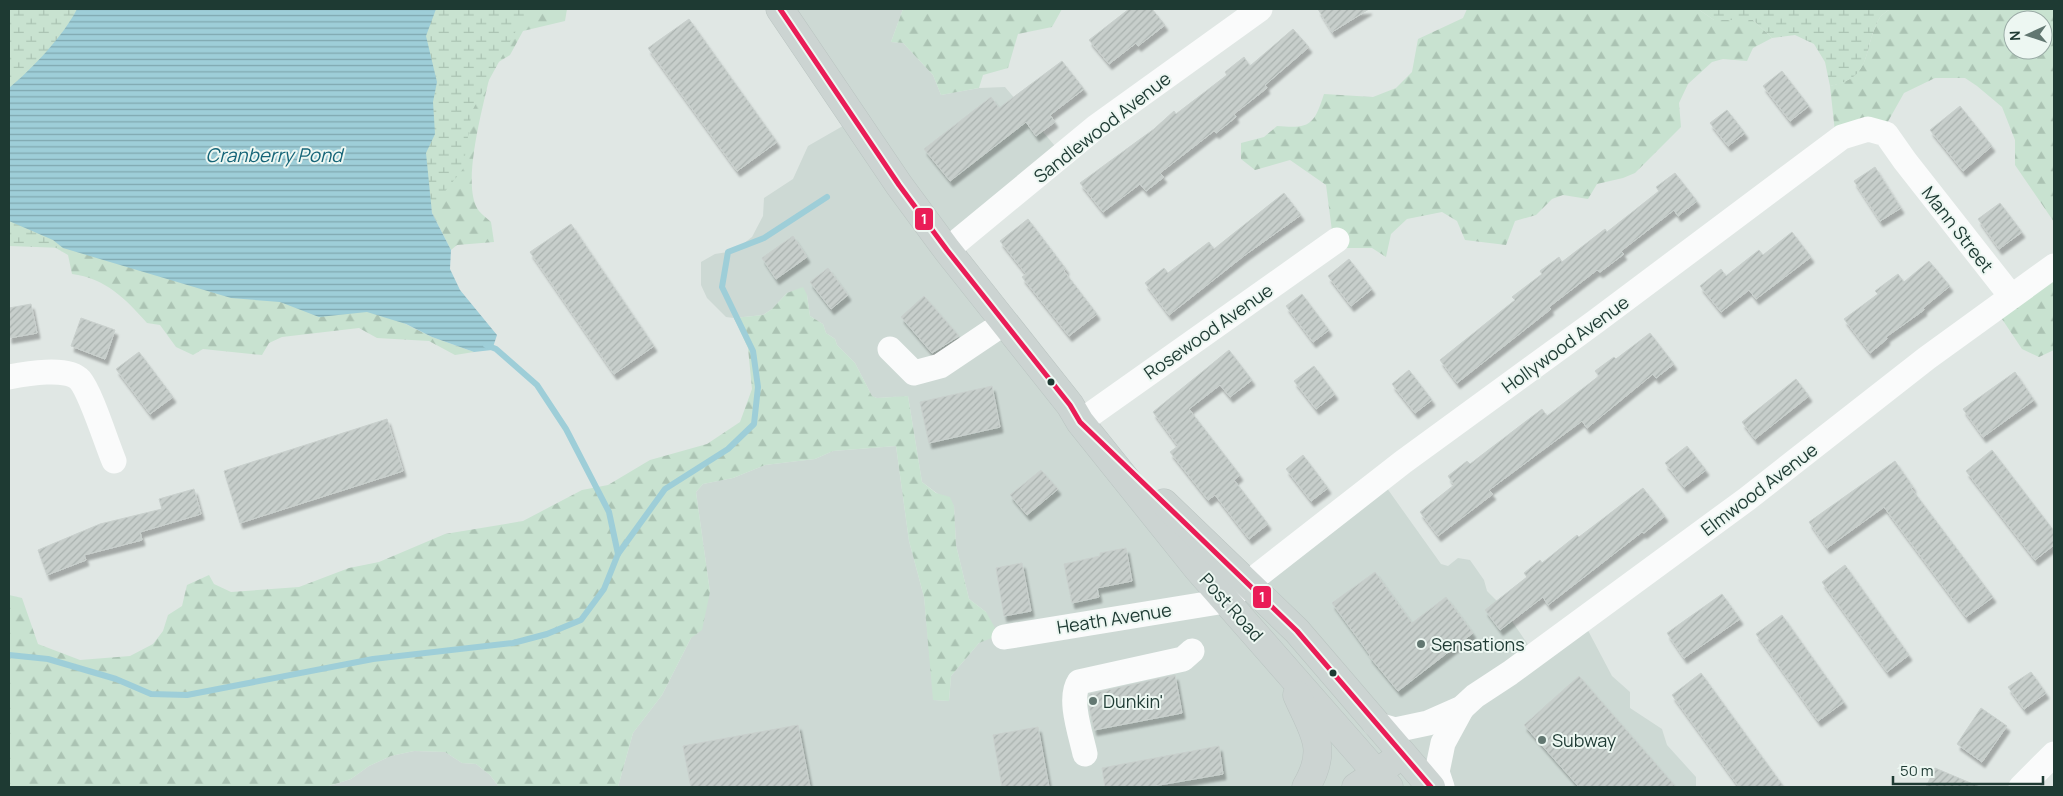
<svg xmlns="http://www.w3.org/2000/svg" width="2063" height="796" font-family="Manrope,sans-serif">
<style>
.built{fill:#cdd9d4}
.forest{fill:url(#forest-firs);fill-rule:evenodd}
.wetland{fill:url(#wetland-marsh)}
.water{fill:url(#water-rules)}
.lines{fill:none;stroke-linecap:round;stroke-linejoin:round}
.stream{stroke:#9eced8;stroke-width:6}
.building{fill:url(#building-hatch);stroke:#c9d0cd;filter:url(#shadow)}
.major-casing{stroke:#bac4c1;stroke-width:29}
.minor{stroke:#fafbfb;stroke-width:25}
.major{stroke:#ccd4d2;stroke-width:28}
.bus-1-casing{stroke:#edf7f2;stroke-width:9}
.bus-1{stroke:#ea1d57;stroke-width:5}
.bus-dot{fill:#1e3a33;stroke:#edf7f2;stroke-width:2}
.poi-dot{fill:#627771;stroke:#edf7f2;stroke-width:2}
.labels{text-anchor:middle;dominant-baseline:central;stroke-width:4;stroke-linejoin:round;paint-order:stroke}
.street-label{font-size:18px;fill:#1e3a33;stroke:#edf7f2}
.poi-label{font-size:18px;fill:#1e3a33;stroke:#edf7f2;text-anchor:start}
.water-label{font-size:19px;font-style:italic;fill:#166578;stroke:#edf7f2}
.line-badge{stroke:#edf7f2;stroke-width:2}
.badge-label{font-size:14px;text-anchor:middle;font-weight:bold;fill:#fff}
</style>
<defs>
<pattern id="forest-firs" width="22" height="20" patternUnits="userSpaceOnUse" patternTransform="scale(1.25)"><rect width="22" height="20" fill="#c8e2d0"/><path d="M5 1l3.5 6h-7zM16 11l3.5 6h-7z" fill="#abc3b3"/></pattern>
<pattern id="wetland-marsh" width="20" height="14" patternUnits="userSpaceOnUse" patternTransform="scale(1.25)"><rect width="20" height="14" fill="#c8e2d0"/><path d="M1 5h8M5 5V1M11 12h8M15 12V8" fill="none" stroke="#abc3b3"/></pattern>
<pattern id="water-rules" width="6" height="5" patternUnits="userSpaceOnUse" patternTransform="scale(1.25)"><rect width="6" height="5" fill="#9eced8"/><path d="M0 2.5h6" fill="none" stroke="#80a8b0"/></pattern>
<pattern id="building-hatch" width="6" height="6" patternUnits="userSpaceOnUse" patternTransform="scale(1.25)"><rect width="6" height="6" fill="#c7cecb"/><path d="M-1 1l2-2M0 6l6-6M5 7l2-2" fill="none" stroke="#aab2af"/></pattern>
<filter id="shadow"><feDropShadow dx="3" dy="5.5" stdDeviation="1" flood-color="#0004"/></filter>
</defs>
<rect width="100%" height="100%" fill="#e0e7e4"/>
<g class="built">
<path d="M774,9H903L891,42L903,43L933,75L941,95L979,88L1005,87L1060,152L944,247L1226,597L1384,484L1441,564L1448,566L1458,558L1470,560L1484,580L1487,591L1501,605L1533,652L1583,621L1612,676L1630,692V708L1662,729L1667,745L1696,777V787H618L633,733L662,695L691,638L710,592L696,492L703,484L733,478L765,465L815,459L833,451L896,446L909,541L924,597L934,700L949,701L951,676L979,643L986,612L969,599L956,545L954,506L922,482L908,396L877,398L872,396L855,363L837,345L835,339L826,333L823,324L810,316L807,295L787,293L772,309L763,315L734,318L726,317L707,298L701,285V262L715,254L734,251L752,237L763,216L764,198L793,179L808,146L848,123Z"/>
<path d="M414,751L445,752L462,763L476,764L490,775L499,787H319L329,786L351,779L369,766L391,756Z"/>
</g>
<g class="forest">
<path d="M479,9H567L565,21L523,31L510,55L492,66C486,97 459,186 479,211C482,215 487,218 491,222L494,242L457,245L451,250L432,213L426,153Z"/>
<path d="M903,9H1062L1052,27L1018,34L1008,68L983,75L979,88L941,95L933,75L903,43L891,42Z"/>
<path d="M1467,9H1698L1714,20H1753L1772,38L1753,48L1747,61L1723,59L1712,62L1688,84L1679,103L1681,127L1635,173L1623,178L1597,184L1588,199L1563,195L1552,199L1536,215L1515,221L1506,245L1465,240L1457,221L1442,212L1407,219L1391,234L1386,257L1372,248H1328L1332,231L1326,185L1290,160L1255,170L1241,159V143L1264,137L1277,126C1310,129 1314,125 1324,94L1373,97L1396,88L1412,72L1418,39L1463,18Z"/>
<path d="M1890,9H2054V222L2015,165V140L2002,107L1977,86L1965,78H1935L1904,93L1877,141H1836L1830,86C1874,77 1862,50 1879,19C1881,15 1886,12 1890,9ZM2013,20H2043V50H2013Z"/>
<path d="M9,221L379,311L432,337L474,352L455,355L429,341L377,338L359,328L282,337L269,343L262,355L203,349L193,355L176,347L160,325L147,323C126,299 105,278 72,274L68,255Z"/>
<path d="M2054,262V350L2039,357L2022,349L1996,310Z"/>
<path d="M803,287L807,295L810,316L823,324L826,333L835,339L837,345L855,363L872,396L877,398L908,396L922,482L936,493L950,497L954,506L956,545L969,599L986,612L999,635L979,643L951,676L949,701L933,700L924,597L909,541L896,446L833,451L815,459L765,465L733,478L703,484L696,492L710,592L702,630L691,638L662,695L633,733L618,787H499L490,775L476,764L462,763L445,752L414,751L391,756L369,766L351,779L329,786L9,787V595L22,598L38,644L80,660L130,656L153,644L163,631L168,615L182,606L187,585L209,575L214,584L231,592L299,587L349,568L379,562L445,534L523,521L582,490L608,485L650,460L707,444L740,422L752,389L748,348L734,318L763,315L772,309L787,293Z"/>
</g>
<g class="wetland">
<path d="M9,9H80V19L9,94Z"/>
<path d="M404,9H528L472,111L463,169L431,209Z"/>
<path d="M1698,9H1890C1886,12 1881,15 1879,19C1862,50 1874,78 1830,86L1825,62L1814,44L1795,35L1772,38L1753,20H1714Z"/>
<path d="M9,208L63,248L9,246Z"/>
</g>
<path class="water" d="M77,9H436L426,36L437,82L433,102L435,134L426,153L432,213L451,250L450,269L460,290L497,335L492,350L474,352L432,337L406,324L367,312L319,317L280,302L231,298L63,248L53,240L9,221V88C32,69 64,35 77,9Z"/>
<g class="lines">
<g class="stream">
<path d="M486,345L496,349L537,385L566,429L609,512L618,554"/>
<path d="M9,655L48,659L116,679L151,694L187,695L373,659L513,643L547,634L581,620L604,589L618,554L665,489L728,449L754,424L758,387L753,351L722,287L728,252L764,238L827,197"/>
</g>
</g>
<g class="building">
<path d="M1129,9H1152L1165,25L1138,46L1136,43L1109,64L1089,40Z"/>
<path d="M1318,9H1369L1332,32Z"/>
<path d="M689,19L777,142L737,171L648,48Z"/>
<path d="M1293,29L1309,47L1265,85L1267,88L1234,114L1236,117L1216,133L1214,131L1160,173L1164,177L1146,191L1140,184L1103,212L1080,183L1154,129L1174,111L1176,114L1227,75L1225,72L1244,57L1250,66Z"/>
<path d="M1062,61L1084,89L1050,115L1055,122L1036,136L1026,122L950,181L924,149L991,97L999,108Z"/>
<path d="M1782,71L1809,106L1790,121L1763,86Z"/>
<path d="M1960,106L1992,146L1963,171L1930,130Z"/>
<path d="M1727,110L1745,133L1728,146L1710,123Z"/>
<path d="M1875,167L1901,208L1880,221L1854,181Z"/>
<path d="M1675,173L1697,201L1678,216L1674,210L1621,251L1624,254L1600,272L1597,270L1549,307L1551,309L1457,383L1440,360L1515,300L1512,297L1542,274L1540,271L1559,257L1562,262L1605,229L1607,232L1659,191L1656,187Z"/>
<path d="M1284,193L1301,215L1245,255L1169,315L1145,283L1164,268L1168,273L1209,242L1214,249Z"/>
<path d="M2000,203L2022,232L1999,249L1978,219Z"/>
<path d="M1028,219L1066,269L1064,271L1097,314L1069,336L1022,277L1026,274L1000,241Z"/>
<path d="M571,224L654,346L614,374L530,252Z"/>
<path d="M1792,232L1811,257L1756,299L1749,290L1721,312L1700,286L1721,269L1726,276L1759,250L1763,255Z"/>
<path d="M793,236L807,257L776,279L762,258Z"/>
<path d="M1349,259L1372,289L1351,306L1328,276Z"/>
<path d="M1929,261L1950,286L1923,308L1924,310L1886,337L1887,339L1870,353L1844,319L1878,294L1875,291L1898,274L1904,282Z"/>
<path d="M828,268L848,295L831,309L810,282Z"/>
<path d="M1302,294L1329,330L1313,342L1286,306Z"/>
<path d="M924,296L959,336L932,353L901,317Z"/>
<path d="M31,304L37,333L9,338V308Z"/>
<path d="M81,318L115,330L105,359L71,346Z"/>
<path d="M1650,333L1674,364L1656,378L1653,374L1587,428L1582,421L1489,490L1493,494L1438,536L1420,512L1454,485L1448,476L1467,461L1470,464L1542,409L1547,416L1599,376L1595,371L1614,357L1616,359Z"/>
<path d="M1229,350L1252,380L1230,397L1220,385L1189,409L1240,475L1234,480L1268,524L1249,539L1215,495L1208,500L1170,452L1178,446L1153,412Z"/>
<path d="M139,352L173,397L150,414L116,369Z"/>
<path d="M1314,366L1335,394L1316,409L1294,381Z"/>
<path d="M1409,370L1432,400L1415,413L1392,384Z"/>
<path d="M2015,372L2034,400L1983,437L1963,409Z"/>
<path d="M1796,379L1809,396L1755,439L1742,422Z"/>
<path d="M992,386L1000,427L929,443L920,402Z"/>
<path d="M387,419L403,471L240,523L224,471Z"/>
<path d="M1687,446L1706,470L1684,487L1665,463Z"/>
<path d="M1992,450L2054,531V545L2035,560L1966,471Z"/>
<path d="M1303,455L1328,488L1311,501L1286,469Z"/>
<path d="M1895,461L1913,487L1911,488L1993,597L1966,617L1884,507L1827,548L1809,522Z"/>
<path d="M1041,470L1058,489L1027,515L1010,495Z"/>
<path d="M1643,488L1665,516L1644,533L1642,532L1548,605L1543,597L1500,630L1485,610L1527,577L1524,573L1540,560L1542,563L1577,535L1579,537Z"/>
<path d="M194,489L201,514L140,532L142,540L84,555L86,560L47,575L38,550L100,524L162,509L159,499Z"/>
<path d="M1126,548L1132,581L1097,588L1099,597L1072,603L1064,564L1100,556V553Z"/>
<path d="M1022,563L1031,611L1004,616L996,568Z"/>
<path d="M1845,565L1909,655L1887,672L1822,582Z"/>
<path d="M1375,572L1412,623L1446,597L1473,633L1398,691L1369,656L1370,655L1332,603Z"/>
<path d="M1722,594L1740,619L1684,658L1667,633Z"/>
<path d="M1782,615L1844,702L1818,721L1756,634Z"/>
<path d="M2031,672L2046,693L2024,709L2008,687Z"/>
<path d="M1701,673L1784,787H1739L1672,695Z"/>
<path d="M1175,675L1182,713L1094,730L1089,706L1090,694Z"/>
<path d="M1579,676L1676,787H1579L1524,725Z"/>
<path d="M1981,708L2007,726L1982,762L1957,744Z"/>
<path d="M798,725L810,787H691L683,746Z"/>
<path d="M1038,727L1049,787H1002L993,735Z"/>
<path d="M1219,746L1223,774L1148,787H1105L1102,768Z"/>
<path d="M1935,768L1980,787H1926Z"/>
</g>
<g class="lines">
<g class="major-casing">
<g id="major">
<path d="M780,9L899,185L947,250L1070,405L1080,422L1197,568L1389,787"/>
<path d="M1164,503L1297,631L1431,787"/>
<path d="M1297,695C1313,732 1329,748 1306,787"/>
<path d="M1356,787L1392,762"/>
</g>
</g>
<g class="minor">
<path d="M947,250L1096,127L1260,9"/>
<path d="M890,349L914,373L940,366L1004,323"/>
<path d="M9,377C25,374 68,366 80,380C91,393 106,442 114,461"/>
<path d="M1080,422L1337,240"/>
<path d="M1004,637L1225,601L1403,462L1595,322L1842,137L1868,129L1886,134L1905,161L2011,296"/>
<path d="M1375,724L1395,730L1428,723L1462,708L1475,696L1510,673L1747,499L1927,358L2054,266"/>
<path d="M1085,754C1081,735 1068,699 1079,682L1183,659L1192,651"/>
<path d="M1442,787L1437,772L1443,743L1462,708"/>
<path d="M2021,787L2054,754"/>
</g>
<use href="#major" class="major"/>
<g class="bus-1-casing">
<path id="bus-1" d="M780,9L899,185L947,250L1070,405L1080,422L1297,631L1431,787"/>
</g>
<use href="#bus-1" class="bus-1"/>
</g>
<g class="bus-dot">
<circle cx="1051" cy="382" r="4.5"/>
<circle cx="1333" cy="673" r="4.5"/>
</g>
<g class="poi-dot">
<circle cx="1421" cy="644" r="5"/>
<circle cx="1093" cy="701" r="5"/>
<circle cx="1542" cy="740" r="5"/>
</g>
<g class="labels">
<g class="street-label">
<text transform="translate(1102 127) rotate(-38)">Sandlewood Avenue</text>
<text transform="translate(1958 229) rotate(52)">Mann Street</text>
<text transform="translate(1208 331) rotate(-35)">Rosewood Avenue</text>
<text transform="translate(1565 344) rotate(-36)">Hollywood Avenue</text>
<text transform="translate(1759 489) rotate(-37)">Elmwood Avenue</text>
<text transform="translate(1232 607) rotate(48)">Post Road</text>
<text transform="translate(1114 618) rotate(-9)">Heath Avenue</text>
</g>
<g class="poi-label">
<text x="1431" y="644">Sensations</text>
<text x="1103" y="701">Dunkin'</text>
<text x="1552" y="740">Subway</text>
</g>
<g class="water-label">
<text x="274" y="155">Cranberry Pond</text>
</g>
</g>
<g class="line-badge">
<rect x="914" y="207" width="20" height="24" rx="5" fill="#ea1d57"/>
<rect x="1252" y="585" width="20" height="24" rx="5" fill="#ea1d57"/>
</g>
<g class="badge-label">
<text x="924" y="224">1</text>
<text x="1262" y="602">1</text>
</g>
<rect width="2063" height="796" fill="none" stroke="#1e3a33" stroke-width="20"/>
<g transform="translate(2028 35) rotate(267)"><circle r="24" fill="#edf7f2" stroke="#9aaba6"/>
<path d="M0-4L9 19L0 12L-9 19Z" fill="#627771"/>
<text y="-8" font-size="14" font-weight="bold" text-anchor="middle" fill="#1e3a33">N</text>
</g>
<path d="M1893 776v8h150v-8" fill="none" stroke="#1e3a33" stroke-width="2.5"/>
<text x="1900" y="776" font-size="15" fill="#1e3a33" stroke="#edf7f2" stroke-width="4" paint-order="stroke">50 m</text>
</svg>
